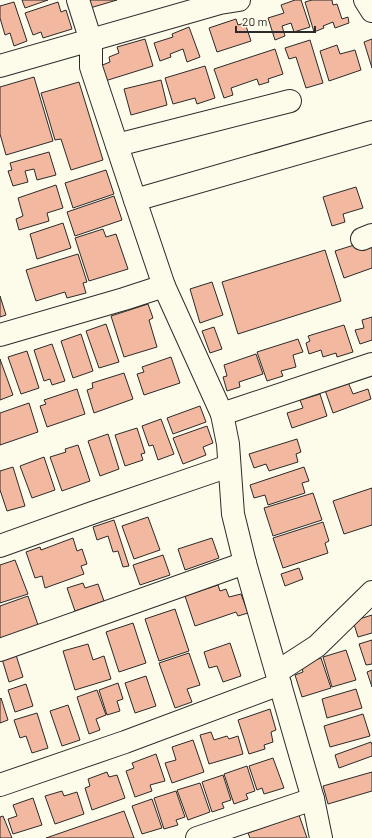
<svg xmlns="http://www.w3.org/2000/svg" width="372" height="838" font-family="Barlow,sans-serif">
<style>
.building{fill:#f2b8a0;stroke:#2b2b2b}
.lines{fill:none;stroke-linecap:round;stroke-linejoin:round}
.minor-casing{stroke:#2b2b2b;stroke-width:24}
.minor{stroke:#fdfbea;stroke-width:22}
</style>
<rect width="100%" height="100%" fill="#fdfbea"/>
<g class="building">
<path d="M22,0H48L25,8Z"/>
<path d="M88,0H117L90,8Z"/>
<path d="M295,0H301L310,27L294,32L291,23L282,26L285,36L275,40L268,18L284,13L281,5Z"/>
<path d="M312,0H332L333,5L337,4L342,19L348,17L349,23L335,28L333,22L323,26L324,28L314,32L305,2Z"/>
<path d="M14,2L27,41L14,46L10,33L5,35L0,18V6Z"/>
<path d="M58,2L61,12L66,10L72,29L43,38L41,32L33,35L25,13Z"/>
<path d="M236,19L238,25L245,23L251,41L217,52L209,28Z"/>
<path d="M189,27L200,57L187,62L183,49L170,54L171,57L160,61L154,43L173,37L172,34Z"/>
<path d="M145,39L153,66L105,81L100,66L110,62L109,57L119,53L117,47Z"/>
<path d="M372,39V68L364,42Z"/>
<path d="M310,40L323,83L306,88L296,57L289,59L285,48Z"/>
<path d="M337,45L340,54L355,50L361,70L329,81L320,51Z"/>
<path d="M275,49L283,74L268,79L269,82L259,85L257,79L231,88L233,95L224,98L214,69Z"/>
<path d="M205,66L215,98L197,104L195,98L173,104L165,78Z"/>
<path d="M34,77L53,141L6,155L0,134V87Z"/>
<path d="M161,80L167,105L131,115L124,89Z"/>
<path d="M79,82L103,160L71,170L61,139L55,140L41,93Z"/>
<path d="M49,152L56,175L37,180L34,169L25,171L28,182L13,186L8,171L12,170L10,163Z"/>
<path d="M106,170L114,194L73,208L65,183Z"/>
<path d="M56,185L63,208L47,213L49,221L19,230L16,219L23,216L18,198Z"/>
<path d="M356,187L363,208L343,214L345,222L332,226L323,197Z"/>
<path d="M114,196L122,220L75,236L67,212Z"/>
<path d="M63,223L71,248L37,259L30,234Z"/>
<path d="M103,229L106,237L116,234L128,269L89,281L75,238Z"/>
<path d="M370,240L372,247V268L344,278L335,251Z"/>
<path d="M325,250L341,301L238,334L222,282Z"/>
<path d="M78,254L87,282L83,283L86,293L67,298L65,292L36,301L26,270Z"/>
<path d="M212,282L223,315L200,323L190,289Z"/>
<path d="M0,296L6,315L0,317Z"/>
<path d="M148,304L153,318L149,320L157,347L124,357L111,316Z"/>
<path d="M372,317V340L360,344L355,330L364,328L362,320Z"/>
<path d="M106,324L119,362L99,368L86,331Z"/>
<path d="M344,325L353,352L337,357L336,353L323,357L321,350L309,354L306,343L310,341L308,336Z"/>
<path d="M214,327L222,349L210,353L202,331Z"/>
<path d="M81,334L93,371L73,378L61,341Z"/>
<path d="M298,339L303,352L293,355L296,367L281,371L283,376L267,381L257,352Z"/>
<path d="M52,344L65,381L52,385L50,379L44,381L34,350Z"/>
<path d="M27,351L39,388L21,394L8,357Z"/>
<path d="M256,354L263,374L239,382L240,387L227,391L223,377L227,376L224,365Z"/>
<path d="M171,357L180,383L144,395L137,374L144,372L142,367Z"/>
<path d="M0,359L13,395L0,400Z"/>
<path d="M124,373L133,399L94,413L87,390L93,388L92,383Z"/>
<path d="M348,382L353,394L368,389L371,399L333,413L325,390Z"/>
<path d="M77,389L85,414L47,427L40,406L46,404L44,400Z"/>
<path d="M320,394L327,416L292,428L287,413L303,408L300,400Z"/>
<path d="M29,403L38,432L0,445V413Z"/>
<path d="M200,406L206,422L173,434L167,418Z"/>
<path d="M161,419L174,454L158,460L153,445L149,446L142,426Z"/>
<path d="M207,426L213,443L203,447L206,455L183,464L173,438Z"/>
<path d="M137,428L145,453L141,454L143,460L125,466L115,435Z"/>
<path d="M108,434L119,469L100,476L88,441Z"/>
<path d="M297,439L301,452L296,454L298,462L269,471L266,464L254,468L249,454Z"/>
<path d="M78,445L90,481L62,491L50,457L66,452L65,449Z"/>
<path d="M44,457L55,490L32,498L20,466Z"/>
<path d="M13,467L25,506L7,511L0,490V471Z"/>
<path d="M304,467L309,481L302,483L305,493L268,505L265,495L254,498L250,485Z"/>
<path d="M372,488V525L344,534L333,501Z"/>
<path d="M313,493L322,520L273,536L264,508Z"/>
<path d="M148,517L160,550L134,559L122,526Z"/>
<path d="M114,520L129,566L123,567L118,551L113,552L108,536L97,540L93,527Z"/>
<path d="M323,522L329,541L325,543L328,553L283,568L273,538Z"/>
<path d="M73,538L77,551L82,549L87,564L81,566L84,574L45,588L42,576L35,578L26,552L40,547L41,550Z"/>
<path d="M212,538L219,558L185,570L178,549Z"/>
<path d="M163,555L170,575L140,585L133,565Z"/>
<path d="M15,560L28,594L0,603V565Z"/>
<path d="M299,568L303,579L285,586L281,574Z"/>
<path d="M83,583L85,588L98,584L104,601L75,611L67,588Z"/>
<path d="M218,585L220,591L226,589L229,597L241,594L248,613L238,616L236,612L195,626L185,596Z"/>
<path d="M28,596L38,625L0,639V606Z"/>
<path d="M175,609L189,651L159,661L145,619Z"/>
<path d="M372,615V633L358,637L353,621Z"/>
<path d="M133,623L146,663L119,672L106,632Z"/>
<path d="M372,640V664L366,665L359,644Z"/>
<path d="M230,643L241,676L223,682L217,666L209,668L204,652Z"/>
<path d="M88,644L93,660L104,656L111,679L75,690L63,651Z"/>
<path d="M346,650L356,680L332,687L323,657Z"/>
<path d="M189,653L200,685L187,689L192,702L175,708L159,663Z"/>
<path d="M16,655L23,677L9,682L2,659Z"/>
<path d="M321,658L331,688L302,697L295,675L303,672L301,664Z"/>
<path d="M372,670V687L367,672Z"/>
<path d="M146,676L156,706L135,713L125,683Z"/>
<path d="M118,683L123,699L117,701L120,711L107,715L99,690Z"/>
<path d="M26,684L33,706L15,712L8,690Z"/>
<path d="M356,689L362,708L327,718L322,699Z"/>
<path d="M97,690L106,715L96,719L100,730L89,734L77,697Z"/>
<path d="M1,698L8,720L0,723V699Z"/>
<path d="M68,705L80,740L62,746L50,711Z"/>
<path d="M270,709L276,730L271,732L273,742L264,745L265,749L249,754L238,720Z"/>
<path d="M37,713L48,748L32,753L26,736L20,738L14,720Z"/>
<path d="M363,714L370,736L330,747L324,726Z"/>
<path d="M211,732L214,740L227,736L229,739L238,736L243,754L209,764L200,735Z"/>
<path d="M193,740L204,772L172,783L165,763L176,760L172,747Z"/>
<path d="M371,742L372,745V756L339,768L335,755Z"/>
<path d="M156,754L165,781L150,785L152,791L135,797L126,771L134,768L132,763Z"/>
<path d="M273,758L284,788L264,794L262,788L257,790L249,766Z"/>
<path d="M247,766L255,791L246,794L248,799L234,804L224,774Z"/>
<path d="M107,772L109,777L117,775L125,798L92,810L85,788L90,786L88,779Z"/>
<path d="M372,772V791L328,804L323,786Z"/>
<path d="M223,775L231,800L222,803L224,808L212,812L202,782Z"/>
<path d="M200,783L210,812L188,820L177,790Z"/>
<path d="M62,791L64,796L77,792L84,814L55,824L45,796Z"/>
<path d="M176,791L185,817L176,820L178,825L164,829L154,798Z"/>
<path d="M33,798L42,825L13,834L8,819L17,816L13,805Z"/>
<path d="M152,799L162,828L142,834L132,806Z"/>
<path d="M124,811L134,838H46Z"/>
<path d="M299,815L307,838H250L248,833Z"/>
<path d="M3,816L12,838H0V817Z"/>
</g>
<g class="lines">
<g class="minor-casing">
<g id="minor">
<path d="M78,0L91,41V67L135,200L164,286L222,414L228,444L233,514L245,563L313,799L321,838"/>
<path d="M365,0L372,11"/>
<path d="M0,66L220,3L239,0"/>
<path d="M117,145L290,101"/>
<path d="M135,200L372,132"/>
<path d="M362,239L372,235"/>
<path d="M0,335L124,299L164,286"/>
<path d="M222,414L372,364"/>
<path d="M0,546L92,513L229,466"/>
<path d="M0,650L245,563"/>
<path d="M277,672L317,646L372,592"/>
<path d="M0,785L125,742L280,684"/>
<path d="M197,838L313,799"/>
</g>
</g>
<use href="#minor" class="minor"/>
</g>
<path d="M236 26v6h79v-6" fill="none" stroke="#2b2b2b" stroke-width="2"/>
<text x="242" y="26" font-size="12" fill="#2b2b2b" stroke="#fdfbea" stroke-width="3" paint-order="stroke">20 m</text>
</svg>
